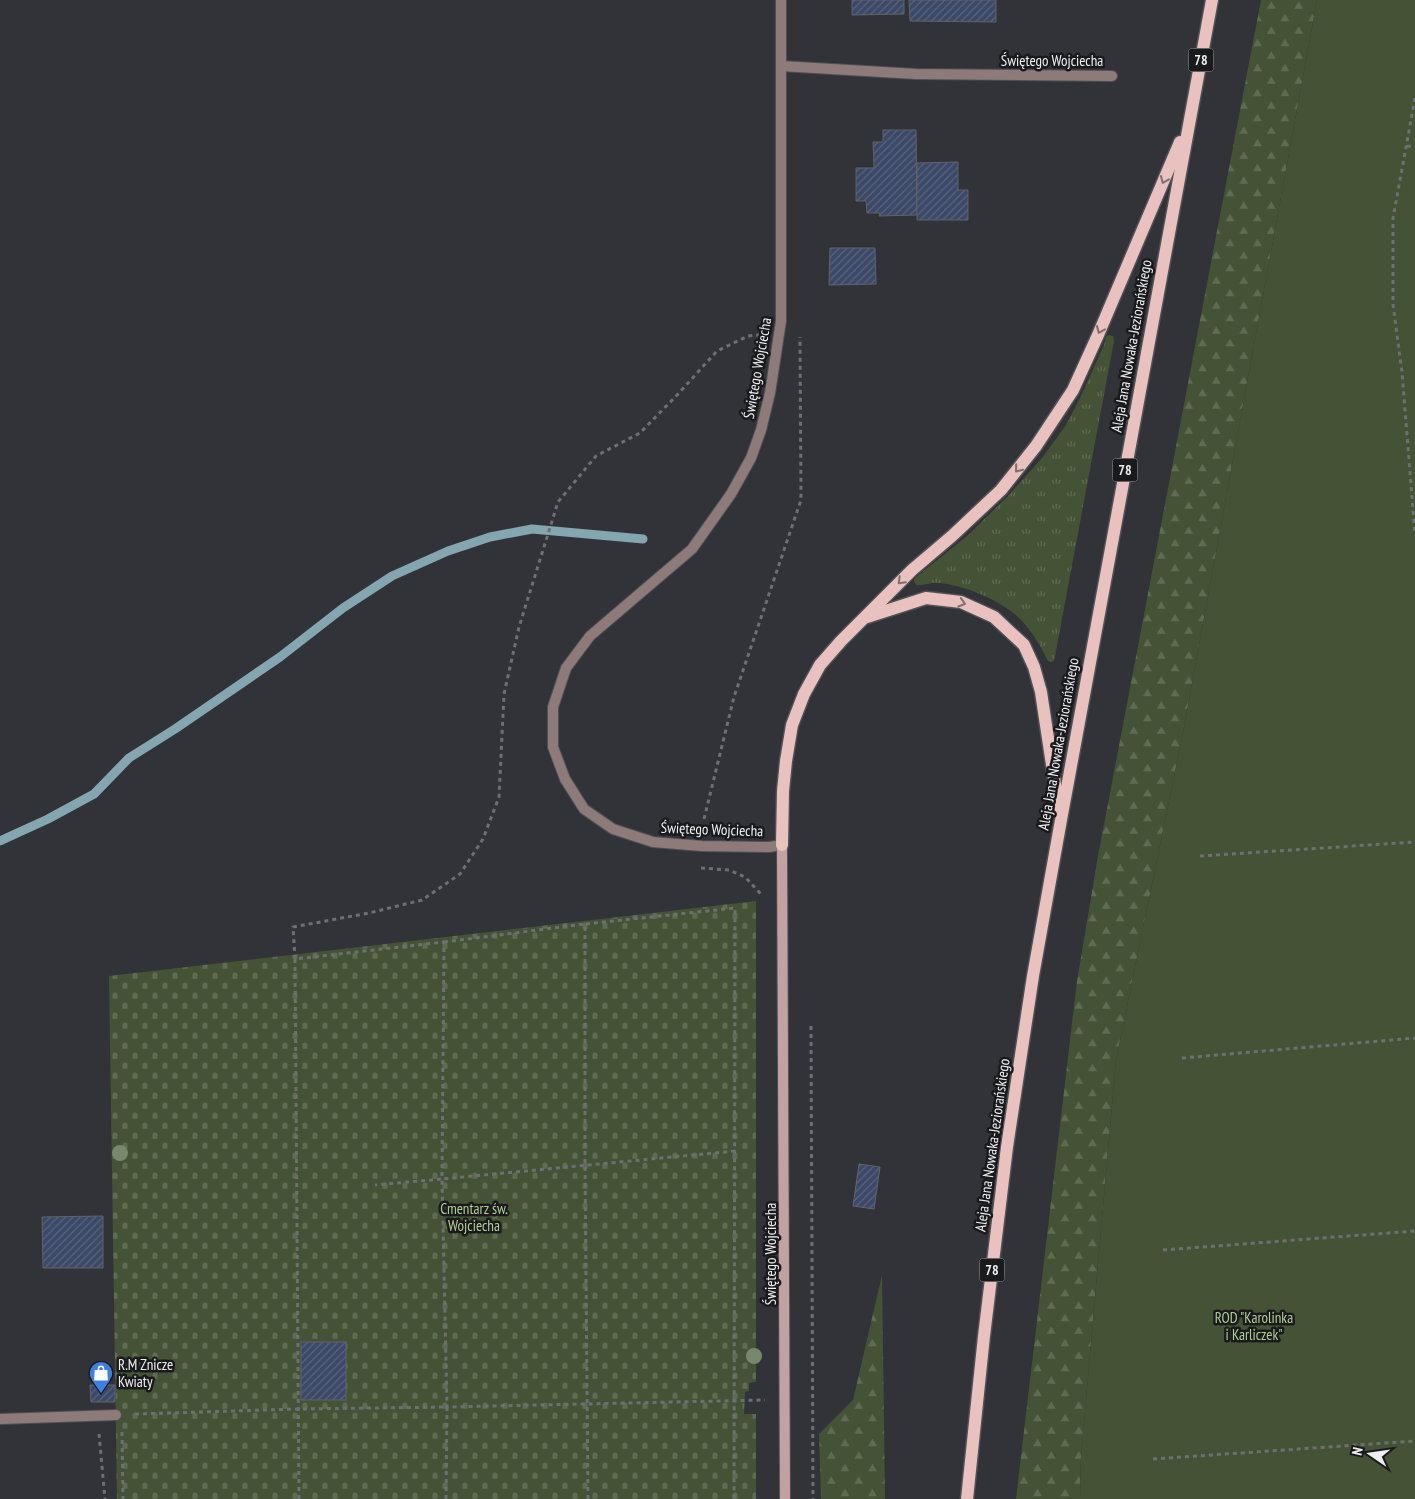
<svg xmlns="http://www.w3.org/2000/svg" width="1415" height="1499" font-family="'PT Sans Narrow',sans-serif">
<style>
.grass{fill:url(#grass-tufts)}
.forest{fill:url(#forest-firs)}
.cemetery{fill:url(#cemetery-stones)}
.garden{fill:#445335}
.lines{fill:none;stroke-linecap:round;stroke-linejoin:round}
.stream{stroke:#84a6b0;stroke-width:9}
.building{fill:url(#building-hatch);stroke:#606368}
.service-casing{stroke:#4f5156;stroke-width:12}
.minor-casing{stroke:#4f5156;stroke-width:12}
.tertiary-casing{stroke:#4f5156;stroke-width:12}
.secondary-casing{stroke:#4f5156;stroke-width:12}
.primary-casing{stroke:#4f5156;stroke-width:15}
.path{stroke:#6d6f74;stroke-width:3;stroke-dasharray:4 4;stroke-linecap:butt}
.service{stroke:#8e7a79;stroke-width:10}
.minor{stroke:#8e7a79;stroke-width:10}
.tertiary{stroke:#8e7a79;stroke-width:10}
.secondary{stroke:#c2a2a0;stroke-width:10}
.primary{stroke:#e9c1be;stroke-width:12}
.tree{fill:#77886b}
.oneway{stroke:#826e6e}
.labels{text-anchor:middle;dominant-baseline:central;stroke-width:5;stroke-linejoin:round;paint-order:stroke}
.shield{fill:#1a1a1d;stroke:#aeafb2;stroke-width:1}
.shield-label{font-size:14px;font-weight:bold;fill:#eeeff2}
.street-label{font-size:15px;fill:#eeeff2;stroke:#1a1a1d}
.park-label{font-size:15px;fill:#b1ce94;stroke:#1a1a1d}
.poi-label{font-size:15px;fill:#eeeff2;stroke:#1a1a1d;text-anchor:start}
</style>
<defs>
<pattern id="grass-tufts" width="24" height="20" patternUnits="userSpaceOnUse" patternTransform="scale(1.25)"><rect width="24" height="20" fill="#445335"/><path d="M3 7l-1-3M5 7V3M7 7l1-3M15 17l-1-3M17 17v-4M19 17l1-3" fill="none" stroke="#5f6c53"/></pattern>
<pattern id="forest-firs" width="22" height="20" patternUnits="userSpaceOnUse" patternTransform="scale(1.25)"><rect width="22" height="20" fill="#445335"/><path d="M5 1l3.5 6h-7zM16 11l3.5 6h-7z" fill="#5f6c53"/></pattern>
<pattern id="cemetery-stones" width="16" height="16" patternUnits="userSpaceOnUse" patternTransform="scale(1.25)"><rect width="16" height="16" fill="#445335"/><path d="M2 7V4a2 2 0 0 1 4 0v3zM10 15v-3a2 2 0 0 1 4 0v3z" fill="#5f6c53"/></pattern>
<pattern id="building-hatch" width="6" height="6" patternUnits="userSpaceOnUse" patternTransform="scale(1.25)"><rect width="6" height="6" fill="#3c4867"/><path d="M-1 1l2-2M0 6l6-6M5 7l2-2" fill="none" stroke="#58637d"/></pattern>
</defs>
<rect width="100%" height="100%" fill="#313338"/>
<path class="grass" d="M1108,335L1113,336L1114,341L1055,656L1054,661L1051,662L1048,661C1040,645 1032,631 1020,619C1003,601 964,585 939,583C931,582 924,586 916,585L914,580L915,578L967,536L1008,496L1042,458L1066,425L1080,398L1104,345L1106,337Z"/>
<g class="forest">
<path d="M1261,0H1317L1183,733L1116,1060L1081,1456L1080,1499H1016L1077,981L1098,856Z"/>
<path d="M882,1275L885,1499H821L819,1434L853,1400Z"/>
</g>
<path class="cemetery" d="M756,901V1382L749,1383V1391L745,1392L744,1414H756V1499H117L109,976Z"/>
<path class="garden" d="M1317,0H1415V1499H1080L1081,1456L1116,1060L1183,733Z"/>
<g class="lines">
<path class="stream" d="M0,841L48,819L94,794L129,758L175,729L280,657L343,608L392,576L448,551L490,537L532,529L643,539"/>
</g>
<g class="building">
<path d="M852,0H904V14L852,15Z"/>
<path d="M909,0H996V22L910,21Z"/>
<path d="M883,130H916L917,215L879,216L880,213H867L866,201H856V168H874L873,142H883Z"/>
<path d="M958,162V190H968V220H917V163Z"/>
<path d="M830,248H875L876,284L829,285Z"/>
<path d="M859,1164L880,1167L874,1209L853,1206Z"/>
<path d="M103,1216V1268H43L42,1217Z"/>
<rect x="301" y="1342" width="45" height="58"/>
<path d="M90,1385H115V1402H91Z"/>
</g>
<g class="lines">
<g class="service-casing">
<path id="service" d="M0,1419L116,1415"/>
</g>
<g class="minor-casing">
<path id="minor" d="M781,66L916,74L1112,76"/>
</g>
<g class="tertiary-casing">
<path id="tertiary" d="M781,0V321L770,393L761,430L751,458L731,494L692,549L590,636L566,668L553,707V747L565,779L584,809L613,829L653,842L702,846L769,847L782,845"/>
</g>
<g class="secondary-casing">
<path id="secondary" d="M782,845L785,1499"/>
</g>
<g class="primary-casing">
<g id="primary">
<path d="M867,617L926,598L961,602L994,617L1024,645L1034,667L1041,692L1059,811"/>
<path d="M782,845L783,791L786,761L792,725L804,694L820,665L841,641L912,570L952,536L1001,490L1036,446L1073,390L1098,335L1180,142"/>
<path d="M967,1499L984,1336L1007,1147L1033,976L1061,820L1212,0"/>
</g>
</g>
<g class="path">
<path d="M1415,98L1393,218V305L1402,372L1415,535"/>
<path d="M1407,146L1415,147"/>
<path d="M704,819L734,697L801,500L800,337"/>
<path d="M1200,856L1415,842"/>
<path d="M701,868L729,870L745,877L761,894V897"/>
<path d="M444,942L585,924"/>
<path d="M295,959L293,927L369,913L422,900L460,874L483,839L499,797L504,694L519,627L558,502L596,456L640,433L679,393L717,351L748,336L759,335"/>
<path d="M811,1026L813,1499"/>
<path d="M1182,1058L1415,1038"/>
<path d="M735,1151L442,1179L447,1407L765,1400"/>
<path d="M1163,1250L1415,1231"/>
<path d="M135,1414L299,1409L447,1407L446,1499"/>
<path d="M122,1432L123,1499"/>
<path d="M99,1434L105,1499"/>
<path d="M1153,1459L1415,1441"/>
<path d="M299,1499L295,959L444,942L442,1179L375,1185"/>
<path d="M588,1499L585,1164V924L735,908L734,1499"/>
</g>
<use href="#service" class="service"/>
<use href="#minor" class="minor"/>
<use href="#tertiary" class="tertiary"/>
<use href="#secondary" class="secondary"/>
<use href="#primary" class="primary"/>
</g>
<g class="tree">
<circle cx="120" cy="1153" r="8"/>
<circle cx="754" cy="1356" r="8"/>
</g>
<defs><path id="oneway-chevron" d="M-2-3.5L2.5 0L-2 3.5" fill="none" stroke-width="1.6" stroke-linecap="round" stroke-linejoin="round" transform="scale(1.25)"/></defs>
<g class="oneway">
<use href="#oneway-chevron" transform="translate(1164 180) rotate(113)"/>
<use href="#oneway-chevron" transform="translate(1100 330) rotate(113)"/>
<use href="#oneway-chevron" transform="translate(1018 469) rotate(129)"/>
<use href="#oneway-chevron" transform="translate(901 581) rotate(135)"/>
<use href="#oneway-chevron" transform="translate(962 603) rotate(17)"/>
</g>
<defs>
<g id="shop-pin" transform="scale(1.25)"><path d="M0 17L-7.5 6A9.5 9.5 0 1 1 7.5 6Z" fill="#3f7fe0" stroke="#1a1a1d"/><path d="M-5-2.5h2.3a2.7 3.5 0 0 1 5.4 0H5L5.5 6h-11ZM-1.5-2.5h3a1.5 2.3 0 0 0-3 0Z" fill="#fff"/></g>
</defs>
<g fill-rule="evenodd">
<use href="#shop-pin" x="101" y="1373"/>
</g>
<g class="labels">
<g class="shield">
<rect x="1188.5" y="48.5" width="25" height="23" rx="4"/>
<rect x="1112.5" y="458.5" width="25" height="23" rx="4"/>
<rect x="979.5" y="1258.5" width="25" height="23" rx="4"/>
</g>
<g class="shield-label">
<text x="1201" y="60">78</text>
<text x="1125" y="470">78</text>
<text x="992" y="1270">78</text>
</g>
<g class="street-label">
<text x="1052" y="60">Świętego Wojciecha</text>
<text transform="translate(1131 346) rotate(-80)">Aleja Jana Nowaka-Jeziorańskiego</text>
<text transform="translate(757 368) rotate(-80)">Świętego Wojciecha</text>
<text transform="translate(1058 744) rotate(-80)">Aleja Jana Nowaka-Jeziorańskiego</text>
<text transform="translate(712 829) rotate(2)">Świętego Wojciecha</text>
<text transform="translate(992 1145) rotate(-82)">Aleja Jana Nowaka-Jeziorańskiego</text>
<text transform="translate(770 1254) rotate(-90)">Świętego Wojciecha</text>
</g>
<g class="park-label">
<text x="474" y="1208">Cmentarz św.<tspan x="474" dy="17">Wojciecha</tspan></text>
<text x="1254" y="1317">ROD "Karolinka<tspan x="1254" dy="17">i Karliczek"</tspan></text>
</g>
<g class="poi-label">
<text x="118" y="1364">R.M Znicze<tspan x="118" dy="17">Kwiaty</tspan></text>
</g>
</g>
<g transform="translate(1370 1454) rotate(283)" stroke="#1a1a1d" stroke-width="4" paint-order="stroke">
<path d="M0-4L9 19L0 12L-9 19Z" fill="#eeeff2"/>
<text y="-8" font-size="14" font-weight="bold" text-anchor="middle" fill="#eeeff2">N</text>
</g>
</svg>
